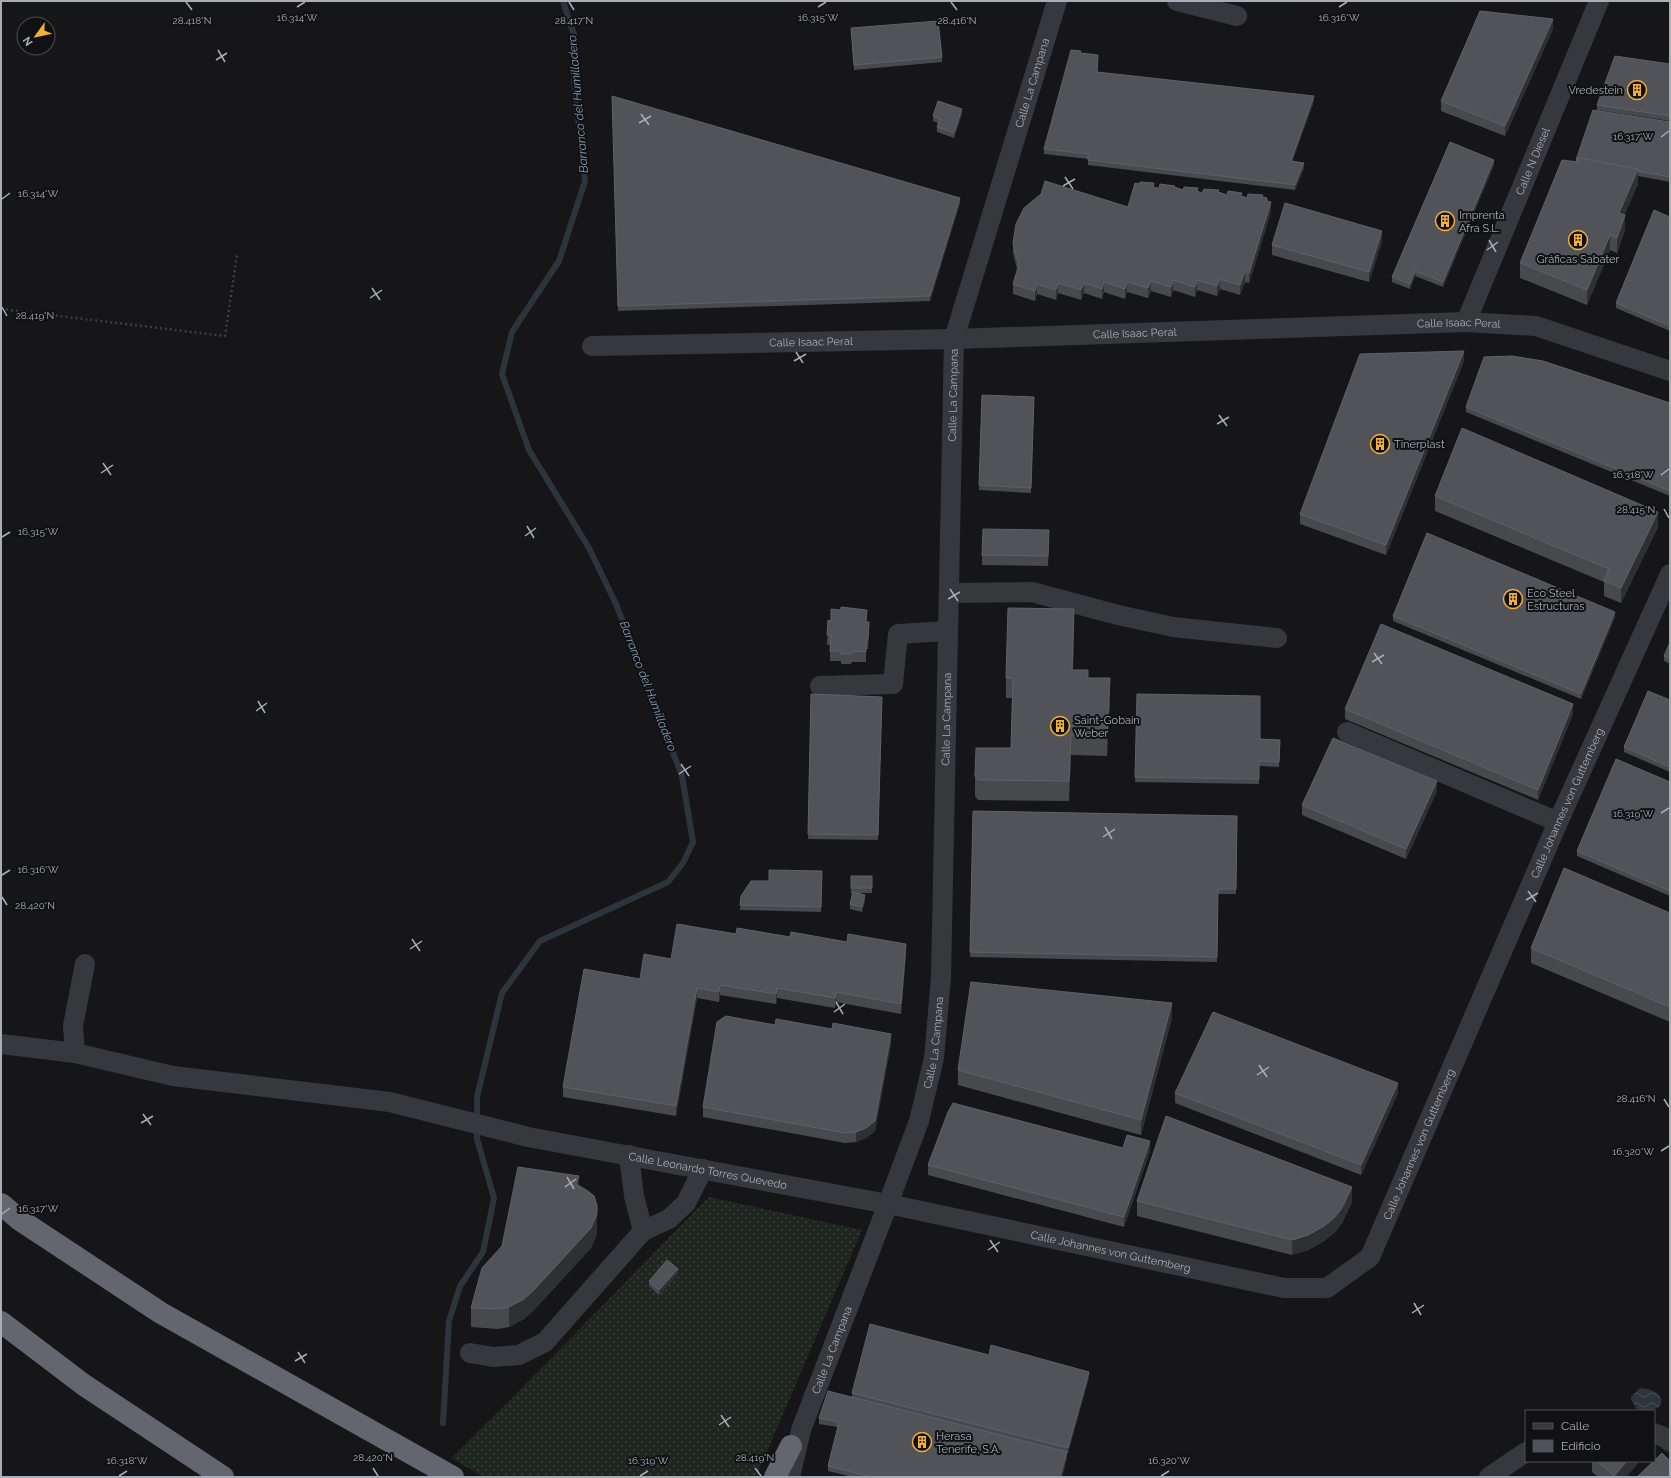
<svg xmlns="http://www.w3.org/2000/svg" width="1671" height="1478" font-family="Raleway,sans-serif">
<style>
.grass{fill:url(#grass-dots)}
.water{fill:url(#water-waves)}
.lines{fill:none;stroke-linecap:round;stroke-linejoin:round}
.stream{stroke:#2c353c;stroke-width:6}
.path{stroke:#3d3f44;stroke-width:2.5;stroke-dasharray:2 3;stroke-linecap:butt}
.minor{stroke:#37383d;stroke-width:20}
.highway{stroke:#63666e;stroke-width:22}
.wall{fill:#47494d}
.shaded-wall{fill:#2f3033}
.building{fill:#525359;stroke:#5f6168}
.ticks{fill:none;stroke:#a8adb8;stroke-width:1.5}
.labels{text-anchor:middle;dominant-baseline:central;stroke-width:4;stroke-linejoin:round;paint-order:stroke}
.street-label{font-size:11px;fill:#a8adb8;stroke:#111113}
.poi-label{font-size:11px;fill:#a8adb8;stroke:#111113;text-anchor:start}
.water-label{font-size:12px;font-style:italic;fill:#7f9bb3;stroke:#111113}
.ticks-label{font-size:10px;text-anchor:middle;fill:#a8adb8;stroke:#111113;stroke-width:4;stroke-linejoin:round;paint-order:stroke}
</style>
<defs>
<pattern id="grass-dots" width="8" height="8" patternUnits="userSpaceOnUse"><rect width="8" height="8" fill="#1e261f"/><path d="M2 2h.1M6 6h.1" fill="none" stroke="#3c433d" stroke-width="1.8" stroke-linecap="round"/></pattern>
<pattern id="water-waves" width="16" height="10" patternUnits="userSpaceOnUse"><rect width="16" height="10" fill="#2c353c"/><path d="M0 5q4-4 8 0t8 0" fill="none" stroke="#485056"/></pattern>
</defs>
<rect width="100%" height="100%" fill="#161618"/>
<path class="grass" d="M709,1197L862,1230L756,1477H484L451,1458L511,1399Z"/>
<path class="water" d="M1640,1388C1667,1389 1671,1414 1638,1411L1631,1400V1397Z"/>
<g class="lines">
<path class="stream" d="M443,1423L449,1321L460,1286L483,1252L494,1198L477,1139V1097L502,993L540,941L668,882L683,863L693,842L682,776L616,604L589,548L529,450L502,374L512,332L559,261L585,181L574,81L575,38L563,1"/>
<path class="path" d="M1,309L225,336L237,255"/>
<g class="minor">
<path d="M1177,1L1237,16"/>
<path id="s1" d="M1466,322L1599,1"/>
<path id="s2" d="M592,346L954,339L1466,322L1536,326L1670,371"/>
<path d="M949,593L1032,592L1118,615L1173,627L1277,638"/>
<path d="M820,686L893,684L898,634L948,631"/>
<path d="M1347,732L1558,822"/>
<path id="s3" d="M1,1044L75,1053L173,1076L390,1102L528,1137L888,1204L1284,1288H1327L1370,1257L1558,822L1670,574"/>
<path d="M75,1053L73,1026L85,964"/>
<path d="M629,1155L634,1196L643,1231"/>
<path d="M470,1353L493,1357L519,1355L545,1342L643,1231L669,1219L686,1203L703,1169"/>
<path d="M1654,1433L1666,1438L1670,1442"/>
<path id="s4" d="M790,1477L801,1430L888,1204L919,1121L934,1058L941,978L954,339L1057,1"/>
<path d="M1489,1477L1526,1452"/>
</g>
<g class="highway">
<path d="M1,1204L20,1220L161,1313L453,1477"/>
<path d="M1,1322L84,1385L223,1477"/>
<path d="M775,1477L791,1446"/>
</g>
</g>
<g class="wall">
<path d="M851,28L942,57V62L854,70Z"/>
<path d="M1553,29L1505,136L1441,111V101Z"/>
<path d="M1081,53L1098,61L1097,72L1314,101L1292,161L1304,168L1295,190L1088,165V159L1044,154V149Z"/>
<path d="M1670,64V121L1597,110V105Z"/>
<path d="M612,96L960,203L930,301L618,311Z"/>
<path d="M962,114L954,138L937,132V127L938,123L933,121V116Z"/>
<path d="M1670,122V182L1638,176V184L1624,215L1625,230L1617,253L1610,250L1587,305L1520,278V263L1576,161V160Z"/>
<path d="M1494,165L1443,287L1415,276L1410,289L1392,282V277Z"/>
<path d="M1139,184L1157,188L1175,187L1183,190L1198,192L1202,193L1219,192L1227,195L1242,196L1247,198L1263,197L1267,201L1271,212L1249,283L1245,282L1240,295L1220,289L1217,296L1197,290L1195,297L1173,290L1171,297L1151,291L1148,298L1127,292L1125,299L1104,292L1102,299L1084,293L1081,300L1058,293L1056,300L1037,294L1035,301L1013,294V284L1017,269L1013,253V243L1128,207Z"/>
<path d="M1670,217V331L1616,308V303Z"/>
<path d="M1382,241L1369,282L1272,255V245Z"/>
<path d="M1464,361L1386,555L1300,524V514Z"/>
<path d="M982,395L1034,397L1031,493L979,490Z"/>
<path d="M1670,403V496L1466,412V407Z"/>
<path d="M1435,496L1658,527L1621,603L1604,596V582L1435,511Z"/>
<path d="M1049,540L1048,566L982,565V555Z"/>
<path d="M1393,616L1615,617L1581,699L1393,621Z"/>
<path d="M828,620L867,622L869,632L868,649H866V662H852L851,664H841V661H830V645H827Z"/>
<path d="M1074,629L1073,670L1088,678L1110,698L1107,756L1071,755L1069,801L978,800L975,796V776L1011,748L1012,698H1006V678Z"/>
<path d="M1670,642V664L1664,661V656Z"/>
<path d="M811,694L882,697L878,840L808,839Z"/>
<path d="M1137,694L1260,739L1280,740L1279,767L1259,766V784L1135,782Z"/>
<path d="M1670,700V772L1624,752V747Z"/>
<path d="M1345,709L1573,714L1538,800L1345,719Z"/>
<path d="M1670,782V896L1577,856V851Z"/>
<path d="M1437,791L1406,859L1302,815V805Z"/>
<path d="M973,811L1237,816L1236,894H1218L1217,962L970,957Z"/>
<path d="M822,871L821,912L740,910L741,896L769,881Z"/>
<path d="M851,876H872V893H858L865,900L862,912L850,909V904L852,893H851Z"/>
<path d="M1670,913V1022L1531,963V948Z"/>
<path d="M736,934L790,937L906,954L901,1014L836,1002L835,1008L777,998L776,1004L720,995L719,1002L697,998L676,1116L563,1097V1087L640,979L671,959Z"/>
<path d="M1172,1018L1141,1135L958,1085V1070Z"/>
<path d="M775,1025L891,1044L875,1131L866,1138L856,1142L845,1143L703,1117V1107Z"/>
<path d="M1175,1093H1398L1361,1175L1175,1103Z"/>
<path d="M1123,1148L1150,1151L1124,1227L928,1175V1165Z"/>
<path d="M579,1185L597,1234L591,1248L533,1311L524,1319L509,1327L498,1329L471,1327V1308Z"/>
<path d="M1137,1201L1352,1202L1342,1223L1334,1233L1324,1241L1308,1250L1292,1255L1137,1216Z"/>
<path d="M678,1274L659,1295L649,1286V1281Z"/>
<path d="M989,1355L1089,1377L1068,1453H1067V1458L1062,1477H852L828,1471V1466L838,1427L819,1424V1418L852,1397V1393Z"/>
<path d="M1592,1461H1640L1626,1477H1598L1592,1472Z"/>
</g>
<g class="shaded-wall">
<path d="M1553,19V29L1505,136V126Z"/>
<path d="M1314,96V101L1291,166V161Z"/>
<path d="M962,109V114L954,138V133Z"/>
<path d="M1494,160V165L1443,287V282Z"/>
<path d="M1304,163V168L1295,190V185Z"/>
<path d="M1638,169V184L1619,228V213Z"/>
<path d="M960,198V203L930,301V296Z"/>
<path d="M1271,202V212L1249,283V273Z"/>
<path d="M1625,215V230L1617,253V238Z"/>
<path d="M1382,231V241L1369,282V272Z"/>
<path d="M1610,235V250L1587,305V290Z"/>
<path d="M1245,271V282L1240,295V285Z"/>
<path d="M1415,271V276L1410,289V284Z"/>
<path d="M1220,279V289L1217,296V286Z"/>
<path d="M1173,280V290L1171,297V287Z"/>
<path d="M1197,280V290L1195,297V287Z"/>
<path d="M1151,281V291L1148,298V288Z"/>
<path d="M1104,282V292L1102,299V289Z"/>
<path d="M1127,282V292L1125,299V289Z"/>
<path d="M1058,283V293L1056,300V290Z"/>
<path d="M1084,283V293L1081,300V290Z"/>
<path d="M1037,284V294L1035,301V291Z"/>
<path d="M1464,351V361L1386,555V545Z"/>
<path d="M1658,512V527L1621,603V588Z"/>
<path d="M1074,609V629L1072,689V670Z"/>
<path d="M1615,612V617L1581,699V694Z"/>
<path d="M1110,678V698L1107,756V736Z"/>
<path d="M1573,704V714L1538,800V790Z"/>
<path d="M1071,735V755L1069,801V781Z"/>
<path d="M1437,781V791L1406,859V849Z"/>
<path d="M865,895V900L862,912V907Z"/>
<path d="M906,944V954L901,1014V1004Z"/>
<path d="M720,985V995L719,1002V992Z"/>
<path d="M697,988V998L676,1116V1106Z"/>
<path d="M777,988V998L776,1004V994Z"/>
<path d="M836,992V1002L835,1008V998Z"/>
<path d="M1172,1003V1018L1141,1135V1120Z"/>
<path d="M891,1034V1044L875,1131L866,1138L856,1142V1132Z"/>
<path d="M1398,1083V1093L1361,1175V1165Z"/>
<path d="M1150,1141V1151L1124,1227V1217Z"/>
<path d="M579,1176V1196L576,1184Z"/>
<path d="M1352,1187V1202L1342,1223L1334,1233L1324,1241L1308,1250L1292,1255V1240Z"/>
<path d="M597,1205V1234L591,1248L533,1311L524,1319L509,1327V1307Z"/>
<path d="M678,1269V1274L659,1295V1290Z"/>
<path d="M1089,1372V1377L1068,1453V1448Z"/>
<path d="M1067,1452V1458L1062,1477H1060Z"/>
<path d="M1627,1461H1640L1626,1477H1614V1476Z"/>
</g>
<g class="building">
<path d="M1480,11L1553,19L1505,126L1441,101Z"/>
<path d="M938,21L942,57L854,65L851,28Z"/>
<path d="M1071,50L1081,51L1080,53L1098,55L1097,72L1314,96L1291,161L1304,163L1295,185L1088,160V154L1044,149Z"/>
<path d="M1615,56L1670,64V116L1597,105Z"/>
<path d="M612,96L960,198L930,296L618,306Z"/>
<path d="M938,101L962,109L954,133L937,127L940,119L933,116Z"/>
<path d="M1593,110L1670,122V177L1638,171V169L1579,158L1578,160H1576Z"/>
<path d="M1450,142L1494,160L1443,282L1415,271L1410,284L1392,277Z"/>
<path d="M1579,158L1638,169L1619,213L1625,215L1617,238L1610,235L1587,290L1520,263L1562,160L1578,162Z"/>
<path d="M1045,181L1128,207L1135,183L1139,184L1140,182L1154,183L1153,187L1157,188H1159L1160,184L1175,186L1174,187L1183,190L1184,187L1198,188L1197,191L1202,193L1204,189L1219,190L1218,192L1227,195L1228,191L1242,193L1241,196L1247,198L1248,194L1263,195L1262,197L1267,198V201L1271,202L1249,273L1245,271L1240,285L1220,279L1217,286L1197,280L1195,287L1173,280L1171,287L1151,281L1148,288L1127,282L1125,289L1104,282L1102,289L1084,283L1081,290L1058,283L1056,290L1037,284L1035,291L1013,284L1019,265L1013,243L1016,224L1024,208L1041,194Z"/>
<path d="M1285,203L1382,231L1369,272L1272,245Z"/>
<path d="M1654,210L1670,217V326L1616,303Z"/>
<path d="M1464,351L1386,545L1300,514L1360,354Z"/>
<path d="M1512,356L1543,361L1670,403V491L1466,407L1484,357Z"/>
<path d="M982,395L1034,397L1031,488L979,485Z"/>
<path d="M1462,428L1658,512L1621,588L1604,581L1609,569L1435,496Z"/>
<path d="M983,529L1049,530L1048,556L982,555Z"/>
<path d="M1427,533L1615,612L1581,694L1393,616Z"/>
<path d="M841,607L867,610L866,622H869L868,639H866V652L852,651L851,654H841V651H830L831,635H827L828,620L831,621V609L841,610Z"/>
<path d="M1008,608L1074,609L1072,670H1088V678H1110L1107,736L1071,735L1069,781L978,780L975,776L976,748H1011L1013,678H1006Z"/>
<path d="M1381,624L1573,704L1538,790L1345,709Z"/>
<path d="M1670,642V659L1664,656Z"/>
<path d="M1648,691L1670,700V767L1624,747Z"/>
<path d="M811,694L882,697L878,835L808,834Z"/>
<path d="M1137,694L1260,696V739L1280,740L1279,762L1259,761V779L1135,777Z"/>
<path d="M1333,738L1437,781L1406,849L1302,805Z"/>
<path d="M1616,759L1670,782V891L1577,851Z"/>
<path d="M973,811L1237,816L1236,889H1218L1217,957L970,952Z"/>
<path d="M1564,868L1670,913V1007L1531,948Z"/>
<path d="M769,870L822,871L821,907L740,905L741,896L751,881H769Z"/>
<rect x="851" y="876" width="21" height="12"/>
<path d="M853,892L865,895L862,907L850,904Z"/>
<path d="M677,924L736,934L737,928L790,937L791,932L847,942L848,934L906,944L901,1004L836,992L835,998L777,988L776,994L720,985L719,992L697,988L676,1106L563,1087L584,969L640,979L644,954L671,959Z"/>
<path d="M971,982L1172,1003L1141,1120L958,1070Z"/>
<path d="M1213,1012L1398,1083L1361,1165L1175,1093Z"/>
<path d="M726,1016L775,1025L776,1019L832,1029L833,1023L891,1034L875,1121L866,1128L856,1132L845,1133L703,1107L717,1022Z"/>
<path d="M953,1103L1123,1148L1127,1135L1150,1141L1124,1217L928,1165L948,1112Z"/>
<path d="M1166,1116L1352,1187L1342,1208L1334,1218L1324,1226L1308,1235L1292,1240L1137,1201Z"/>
<path d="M518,1167L579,1176L576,1184L588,1191L594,1196L597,1205V1214L591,1228L533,1291L524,1299L509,1307L498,1309L471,1308L482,1268L502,1246Z"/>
<path d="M667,1260L678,1269L659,1290L649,1281Z"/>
<path d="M870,1324L989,1355L991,1345L1089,1372L1068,1448L852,1393Z"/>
<path d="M828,1391L1067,1452L1060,1477H872L828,1466L839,1422L819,1418Z"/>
<path d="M1662,1453L1670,1461V1477H1637Z"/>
<path d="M1597,1461H1627L1614,1476Z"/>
</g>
<path class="ticks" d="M186,2L192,10M569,2L574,10M951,2L957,10M297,7L305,2M818,7L826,2M1339,7L1347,2M218,50L225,62M216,60L227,53M641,114L649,125M639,123L651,116M1661,137L1669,131M1065,177L1073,189M1063,186L1075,179M2,199L10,193M1489,240L1496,252M1487,250L1498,242M372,288L380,300M370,298L382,290M2,307L7,316M796,352L803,363M794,361L806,354M1219,415L1227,426M1217,424L1229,417M103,463L111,475M101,473L113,465M1661,475L1669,469M1664,509L1669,518M527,526L534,538M525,536L536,528M2,537L10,532M950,589L958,601M948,599L960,592M1374,653L1382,664M1372,662L1384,655M258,701L265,713M256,711L267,703M681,764L689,776M679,774L691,766M1661,813L1669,808M1105,827L1112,839M1103,837L1115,829M2,875L10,870M1528,891L1536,902M2,897L7,905M1526,900L1538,893M412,939L420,951M410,949L422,941M836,1002L843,1014M834,1012L845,1004M1259,1065L1267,1077M1257,1075L1269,1067M1664,1099L1669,1107M143,1114L151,1125M141,1123L153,1116M1661,1151L1669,1146M567,1177L574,1189M565,1187L576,1179M2,1214L10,1208M990,1240L998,1252M988,1250L1000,1242M1414,1303L1421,1315M1412,1313L1424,1305M298,1352L305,1363M295,1361L307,1354M721,1415L729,1427M719,1425L731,1417M373,1468L378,1476M755,1468L761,1476M119,1476L127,1471M640,1476L648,1471M1161,1476L1169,1471"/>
<defs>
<g id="building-ring" transform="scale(1)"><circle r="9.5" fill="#111113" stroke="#f2b134" stroke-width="1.5"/><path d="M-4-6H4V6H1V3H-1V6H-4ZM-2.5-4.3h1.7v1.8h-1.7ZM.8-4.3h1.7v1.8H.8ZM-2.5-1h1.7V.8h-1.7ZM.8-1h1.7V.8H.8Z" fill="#f2b134"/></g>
</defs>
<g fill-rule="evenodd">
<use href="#building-ring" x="1637" y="90"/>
<use href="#building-ring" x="1445" y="221"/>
<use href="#building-ring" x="1578" y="240"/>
<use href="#building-ring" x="1380" y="444"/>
<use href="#building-ring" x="1513" y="599"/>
<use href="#building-ring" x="1060" y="726"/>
<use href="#building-ring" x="922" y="1442"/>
</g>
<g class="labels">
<g class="street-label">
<text stroke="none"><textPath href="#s4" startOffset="1431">Calle La Campana</textPath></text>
<text stroke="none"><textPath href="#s1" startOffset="174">Calle N Diesel</textPath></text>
<text stroke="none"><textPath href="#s2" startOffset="867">Calle Isaac Peral</textPath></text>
<text stroke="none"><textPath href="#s2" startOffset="543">Calle Isaac Peral</textPath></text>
<text stroke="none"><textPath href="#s2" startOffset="219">Calle Isaac Peral</textPath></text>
<text stroke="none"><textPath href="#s4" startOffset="1107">Calle La Campana</textPath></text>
<text stroke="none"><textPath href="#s4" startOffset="783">Calle La Campana</textPath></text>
<text stroke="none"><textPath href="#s3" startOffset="1898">Calle Johannes von Guttemberg</textPath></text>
<text stroke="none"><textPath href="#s4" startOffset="459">Calle La Campana</textPath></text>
<text stroke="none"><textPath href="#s3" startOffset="1526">Calle Johannes von Guttemberg</textPath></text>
<text stroke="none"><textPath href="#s3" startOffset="719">Calle Leonardo Torres Quevedo</textPath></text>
<text stroke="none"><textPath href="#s3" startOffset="1130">Calle Johannes von Guttemberg</textPath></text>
<text stroke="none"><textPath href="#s4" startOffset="134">Calle La Campana</textPath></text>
</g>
<g class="poi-label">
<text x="1623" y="90" text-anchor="end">Vredestein</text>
<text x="1459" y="215">Imprenta<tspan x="1459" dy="13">Afra S.L.</tspan></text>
<text x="1578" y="259" text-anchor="middle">Gráficas Sabater</text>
<text x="1394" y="444">Tinerplast</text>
<text x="1527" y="593">Eco Steel<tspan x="1527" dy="13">Estructuras</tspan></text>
<text x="1074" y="720">Saint-Gobain<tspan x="1074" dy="13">Weber</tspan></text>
<text x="936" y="1436">Herasa<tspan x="936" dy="13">Tenerife, S.A.</tspan></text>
</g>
<g class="water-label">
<text transform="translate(578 104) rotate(-95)">Barranco del Humilladero</text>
<text transform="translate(648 686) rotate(69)">Barranco del Humilladero</text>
</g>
</g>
<g class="ticks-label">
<text x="297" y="21">16.314°W</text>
<text x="818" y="21">16.315°W</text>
<text x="1339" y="21">16.316°W</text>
<text x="192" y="24">28.418°N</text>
<text x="574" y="24">28.417°N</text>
<text x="957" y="24">28.416°N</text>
<text x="1633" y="140">16.317°W</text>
<text x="38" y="197">16.314°W</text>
<text x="35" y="319">28.419°N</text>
<text x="1633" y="478">16.318°W</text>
<text x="1636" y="513">28.415°N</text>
<text x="38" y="535">16.315°W</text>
<text x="1633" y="817">16.319°W</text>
<text x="38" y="873">16.316°W</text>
<text x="35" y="909">28.420°N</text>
<text x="1636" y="1102">28.416°N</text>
<text x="1633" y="1155">16.320°W</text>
<text x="38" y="1212">16.317°W</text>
<text x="373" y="1461">28.420°N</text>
<text x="755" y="1461">28.419°N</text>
<text x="127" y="1464">16.318°W</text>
<text x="648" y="1464">16.319°W</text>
<text x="1169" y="1464">16.320°W</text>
</g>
<rect width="1671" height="1478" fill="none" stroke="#a8adb8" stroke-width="4"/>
<rect x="1525" y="1410" width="130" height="52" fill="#111113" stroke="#4d4f55"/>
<rect x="1533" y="1423" width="20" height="6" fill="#37383d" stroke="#4d4f55"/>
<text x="1561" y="1430" font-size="12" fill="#a8adb8">Calle</text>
<rect x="1533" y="1440" width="20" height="12" fill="#525359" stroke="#4d4f55"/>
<text x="1561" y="1450" font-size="12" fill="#a8adb8">Edificio</text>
<g transform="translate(36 36) rotate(237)"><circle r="19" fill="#111113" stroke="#4d4f55"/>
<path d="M0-3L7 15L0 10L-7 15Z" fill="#f2b134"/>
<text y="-6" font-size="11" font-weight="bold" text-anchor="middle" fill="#a8adb8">N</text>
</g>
</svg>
